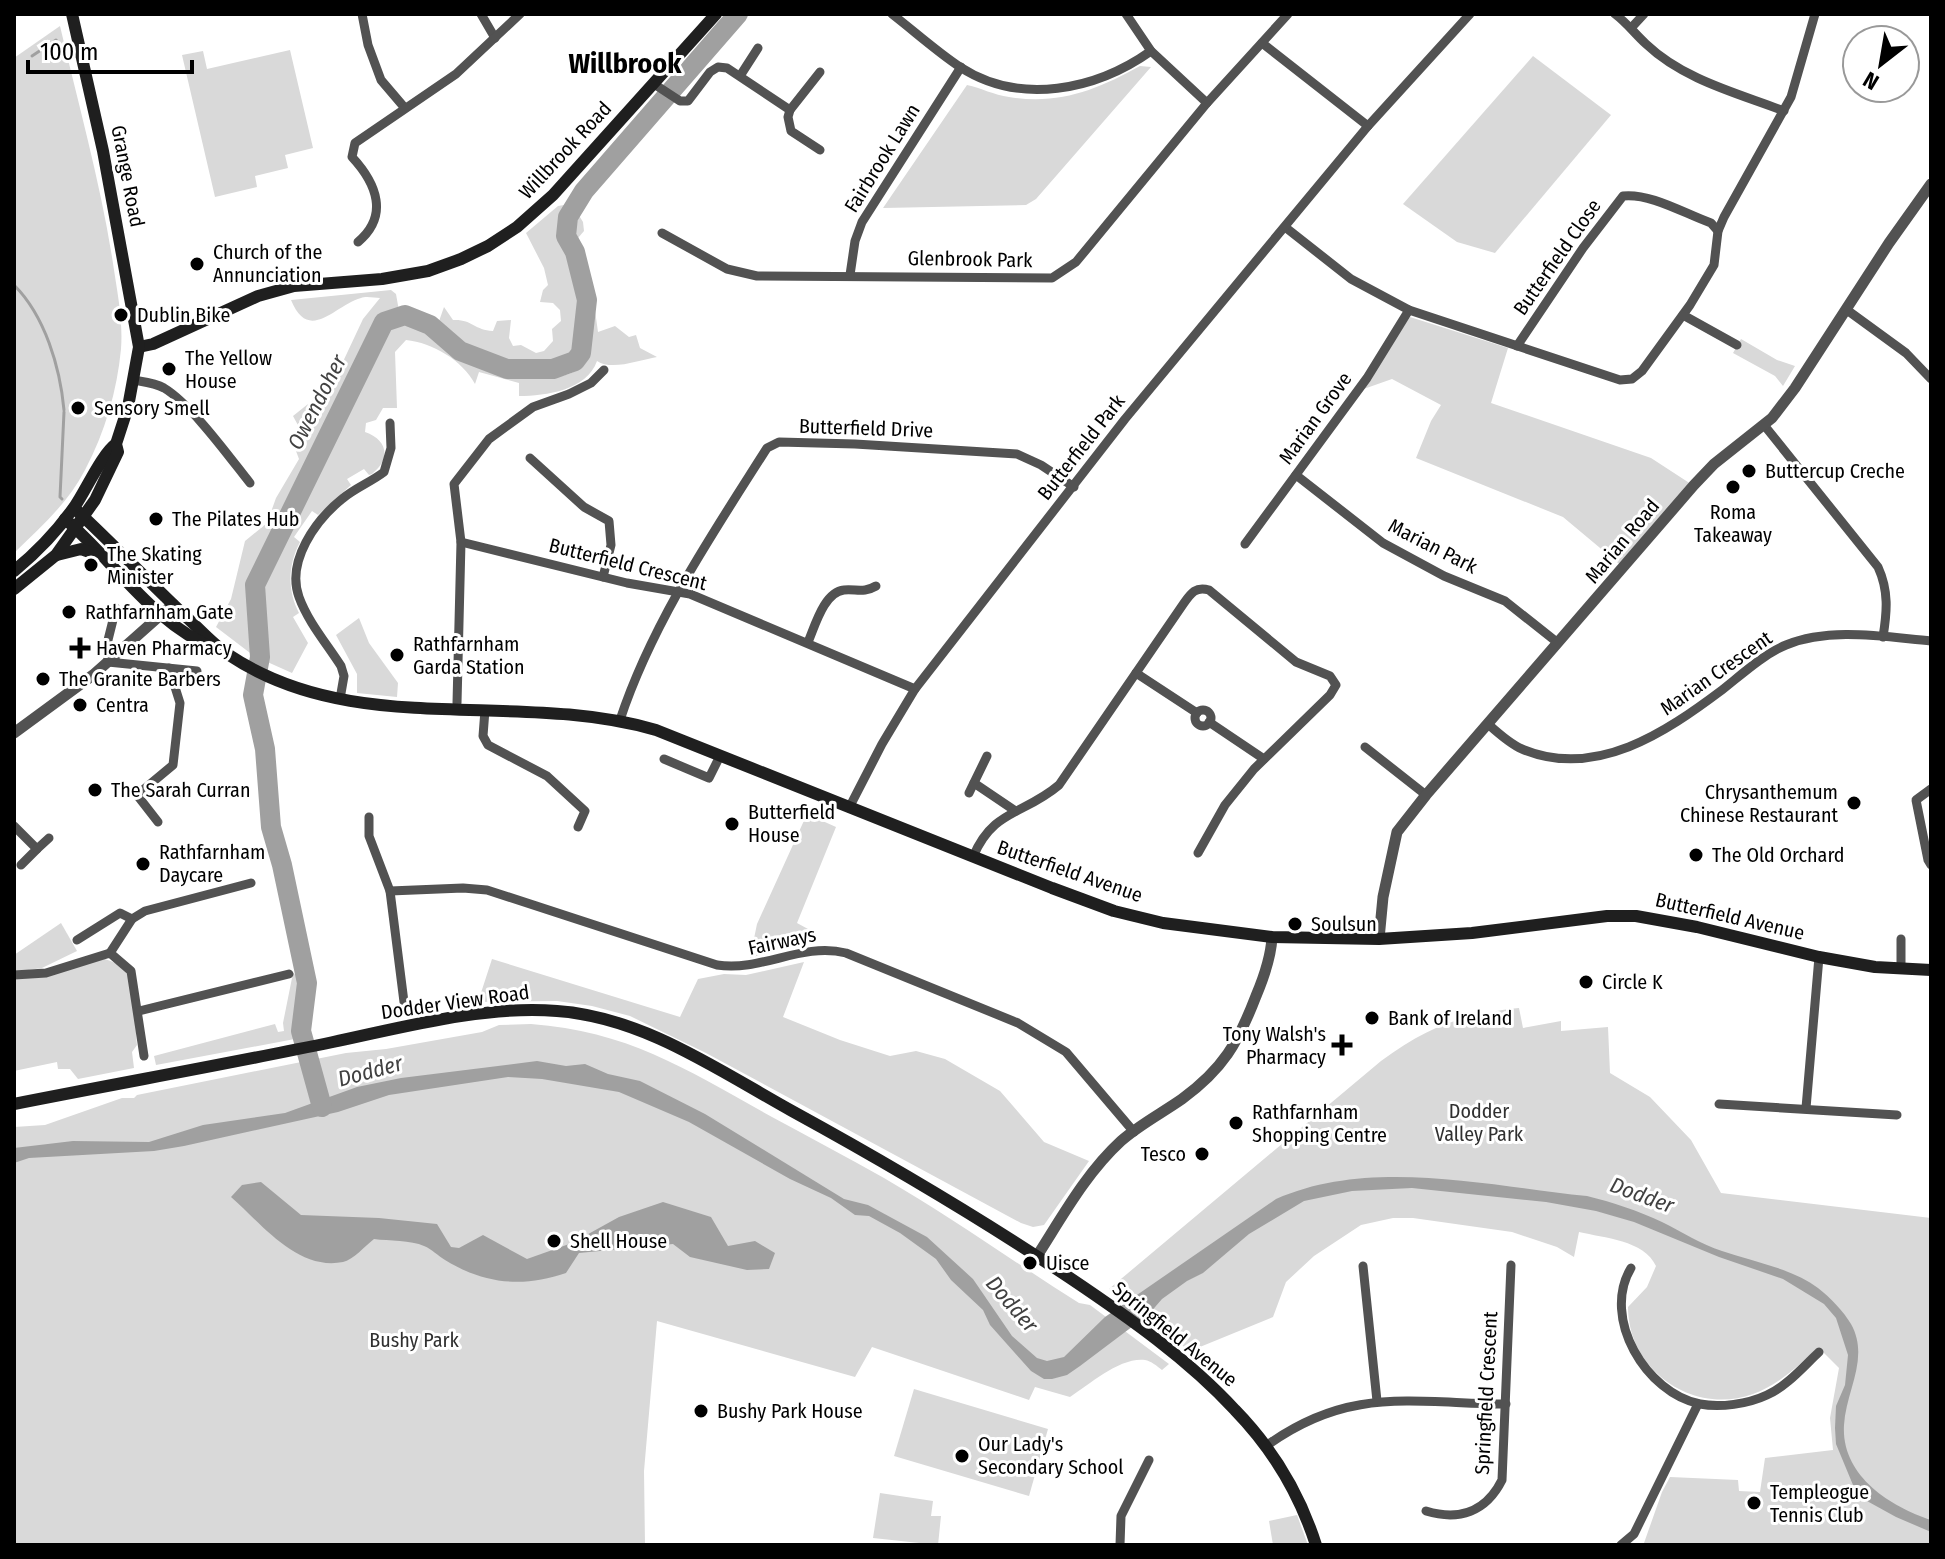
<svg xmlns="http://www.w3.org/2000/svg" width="1945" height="1559" font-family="'Fira Sans Condensed',sans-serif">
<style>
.green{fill:#d9d9d9;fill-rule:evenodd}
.water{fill:#a0a0a0}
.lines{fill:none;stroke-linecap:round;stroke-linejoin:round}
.stream{stroke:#a0a0a0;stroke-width:3}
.river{stroke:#a0a0a0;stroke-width:20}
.minor{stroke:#525252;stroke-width:9}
.tertiary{stroke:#525252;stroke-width:11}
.secondary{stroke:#1f1f1f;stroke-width:12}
.poi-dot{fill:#000;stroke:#fff;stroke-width:3}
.labels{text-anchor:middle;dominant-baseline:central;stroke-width:6;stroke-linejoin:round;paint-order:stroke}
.street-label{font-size:20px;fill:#000;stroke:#fff}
.poi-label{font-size:20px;fill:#000;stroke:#fff;text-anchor:start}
.park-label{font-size:20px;fill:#303030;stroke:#fff}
.water-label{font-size:22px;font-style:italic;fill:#414141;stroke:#fff}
.district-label{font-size:28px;font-weight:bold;fill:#000;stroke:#fff}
</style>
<rect width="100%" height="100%" fill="#fff"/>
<g class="green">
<path d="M60,26C79,107 102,188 114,270C118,296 123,322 121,349C117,391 105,432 85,470C68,503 40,528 14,553V58Z"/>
<path d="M290,50L313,148L285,155L288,168L255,176L257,187L215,197L182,55L203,51L207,69Z"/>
<path d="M1533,56L1611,115L1495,253L1457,242L1403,204Z"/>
<path d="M1140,66L1151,67L1036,199L1026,205L883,208L967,85C981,88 994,95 1009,97C1059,105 1097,90 1140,66Z"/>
<path d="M564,205L568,206L562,215L565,225L573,217L575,209L583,222L584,231L578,238L575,250L592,289L598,332L615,326L629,337L636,335L640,348L657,357C639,360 612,371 597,361C587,390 546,396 519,396V383L479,372L475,384C462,360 433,343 406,340L395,352L397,408H383L376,420L366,423L365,432C388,440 391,459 372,474L369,475L364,469L347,479L351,485L318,515L312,511L294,537L300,542C288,565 287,590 299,613L293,617L308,643L292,673L254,656L216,627L231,599L245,541L267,523L276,498L299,459L296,451L306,440L293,416L323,392L340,368L363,319L380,298C375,298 366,296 361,298C335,305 309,344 291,300L391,290L396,294L399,311H409L438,324L444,307L453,320C472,319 474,330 493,331L497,321L511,320L509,338L513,346L521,345L536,353L544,351L553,341L552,329L561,321L560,310L553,303L540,302L543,290L548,285L544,268L526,233L558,206ZM591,313C591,327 593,346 586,359C575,383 540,377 520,373L522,365L544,370L567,361L577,343L579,316Z"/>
<path d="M1410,317L1508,348L1491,403L1651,458L1694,486L1624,568L1563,517L1416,458L1431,421L1441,405L1392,379L1358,391Z"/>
<path d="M1741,339L1777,360L1795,366L1783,386L1775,376L1733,353Z"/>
<path d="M359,618L369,643L398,683L397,697L357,693V674L336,635Z"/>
<path d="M807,814L836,827L797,923L808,929L804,941L750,958L757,924Z"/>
<path d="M61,923L77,951L42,968L14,972V955Z"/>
<path d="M101,958C109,960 117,963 124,969C135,982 135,1027 137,1045L132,1052L134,1068L78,1079L70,1069H58L57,1062L14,1071V979Z"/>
<path d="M492,959L680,1017L698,979L724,974L746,975L804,962L783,1017L840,1040L890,1056L916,1051L945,1059L1000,1091L1044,1142L1089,1161L1044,1225L1033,1227L1021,1223L706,1053L630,1016L592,1006L557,1001L478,1002Z"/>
<path d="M293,973L305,983L298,1020L300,1038L156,1065L154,1056L275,1024L278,1032L284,1031L283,1023Z"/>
<path d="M1519,1008L1523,1028L1561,1021V1031L1608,1027L1610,1073L1650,1097L1691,1140L1721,1193L1931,1218V1545H1656L1644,1543L1662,1492L1670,1477L1738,1480L1739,1491L1760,1492L1765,1458L1833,1450L1830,1418L1839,1368L1818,1347C1800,1365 1778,1385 1753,1394C1693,1416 1628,1370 1628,1307L1647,1287L1656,1266C1644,1240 1604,1238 1579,1232L1574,1257L1557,1247L1512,1232L1413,1218H1393L1361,1225L1314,1256L1286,1282L1273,1317L1195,1349L1188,1350L1109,1289L1381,1061C1427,1027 1462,1014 1519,1008Z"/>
<path d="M531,1024C629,1031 689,1071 772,1117C809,1137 847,1157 884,1178C951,1217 1014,1262 1079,1303L1090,1305L1169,1364L1162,1370C1157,1366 1151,1361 1145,1360C1120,1357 1090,1384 1070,1397L1035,1387L1029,1400L872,1347L855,1377L657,1321L644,1471L645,1545H14V1127L45,1125L122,1098H134L137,1095L346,1053L386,1049L482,1032L499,1025Z"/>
<path d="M914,1389L1048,1429L1029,1496L894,1456Z"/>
<path d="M880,1493L933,1501L931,1516H941L938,1545L873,1538Z"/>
<path d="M1297,1515L1308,1545H1273L1269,1521Z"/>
</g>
<g class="water">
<path d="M537,1061L566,1066L585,1064L608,1074L640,1081L705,1114L844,1199L868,1205L927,1237L973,1279L1012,1336L1037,1358L1047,1361L1064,1357L1105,1317L1276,1199C1370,1157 1489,1186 1587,1196C1612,1202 1639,1211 1662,1222C1682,1232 1701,1244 1722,1251C1754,1262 1791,1268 1818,1288C1830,1297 1844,1312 1851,1324C1870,1358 1846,1390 1844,1425C1841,1475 1889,1506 1931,1520V1532L1896,1517L1867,1501L1853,1485L1836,1444L1835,1428L1836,1406L1845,1385L1848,1355L1836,1318L1824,1304L1783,1279L1719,1257L1634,1222L1596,1211L1546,1202L1412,1188L1352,1191L1304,1201L1249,1234L1203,1273L1187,1281L1162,1299L1149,1314L1080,1366L1067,1375L1052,1379H1044L1031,1371L990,1325L983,1310L951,1280L936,1259L900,1233L869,1216L855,1215L831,1198L790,1179L689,1122L619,1092L542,1079L508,1077L389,1095L338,1112L184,1146L154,1151L29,1158L14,1163V1148L73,1141L149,1142L203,1125L285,1113L357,1087L401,1078Z"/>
<path d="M261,1182L301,1215L379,1218L437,1224L451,1247L459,1248L483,1235L527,1259L572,1243L619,1217L663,1202L711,1217L728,1246L755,1241L775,1253L769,1269L747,1270L690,1257L673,1244L579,1253L566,1273C523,1288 484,1284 445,1260C438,1256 432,1249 424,1246C411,1240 389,1241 374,1239C365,1246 353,1260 343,1262C297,1271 262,1224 231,1197L242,1185Z"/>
</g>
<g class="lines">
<g class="stream">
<path d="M32,56L56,40"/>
<path d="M14,285C45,316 60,367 64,410"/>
<path d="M62,499L60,497L64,412"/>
<path d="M251,692L253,695"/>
</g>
<path class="river" d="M322,1107L301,1031L307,983L282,865L271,827L265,749L253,695L260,657L255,585L384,322L405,315L430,325L460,351L507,369H553L575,361L581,353L587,300L575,252L566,236L568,217L584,191L738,14"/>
<g class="minor">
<path d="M362,14L368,45L381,80L404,107"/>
<path d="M481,14L495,38"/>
<path d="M892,14C914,31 936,51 960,67C1020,106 1096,90 1151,51"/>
<path d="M1126,14L1151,51L1207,103"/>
<path d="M1615,14C1627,23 1635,34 1646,44C1684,80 1737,93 1784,111"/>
<path d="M1632,27L1644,14"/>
<path d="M1262,43L1368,126"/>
<path d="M740,76L758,48"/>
<path d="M654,84L680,101H688L710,72L718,67L727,68L790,110L788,117L791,131L820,150"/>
<path d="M790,110L820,72"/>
<path d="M1285,227L1351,279L1409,310L1620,380L1632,379L1642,371L1690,305L1714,265L1718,231L1724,217L1791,97L1815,14"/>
<path d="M662,233L727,269L757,276L1052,278L1076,262L1207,103L1288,14"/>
<path d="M358,242C389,216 377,184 352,157L355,143L456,74L520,14"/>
<path d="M850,275L855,241L862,222L961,67"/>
<path d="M1847,310L1906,353L1931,379"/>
<path d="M1683,315L1737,345"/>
<path d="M1517,346L1583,248L1623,196C1651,193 1685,214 1711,223L1718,231"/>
<path d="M133,380C144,382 155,383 164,388C191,404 230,458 250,483"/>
<path d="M1764,425L1878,567C1889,591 1887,612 1883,637"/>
<path d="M530,458L584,507L609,521L611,545L603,577"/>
<path d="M1296,475L1383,543L1444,576L1505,601L1558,643"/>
<path d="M461,542L627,583L690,594L915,689"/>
<path d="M1245,544L1367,378L1409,310"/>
<path d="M116,608L108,640V662L197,671"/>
<path d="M808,642C815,626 824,592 844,590C857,589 864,593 876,586"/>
<path d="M1136,673L1197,713"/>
<path d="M340,699L344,676L341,666C327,644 308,622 299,597C286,561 316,520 342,499C355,488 371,482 384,472L391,448L390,423"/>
<path d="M457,703L461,542L454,484L489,439L533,407L569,394L591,383L604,370"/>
<path d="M485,710L483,736L488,745L547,776L585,811L578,827"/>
<circle cx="1203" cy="718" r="8"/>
<path d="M620,720C652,623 713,533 767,448L779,442L855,444L1017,454L1041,465L1074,487"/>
<path d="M1209,722L1264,759"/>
<path d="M1488,724C1498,733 1510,744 1522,749C1596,780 1666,732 1722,690C1741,675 1764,654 1786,645C1830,627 1885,637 1931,641"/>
<path d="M1365,747L1426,795"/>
<path d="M664,759L709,778L720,756"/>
<path d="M974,783L1014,810"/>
<path d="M1931,789L1916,800L1928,860L1931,865"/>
<path d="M969,793L987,756"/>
<path d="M849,808L882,744L915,689L1125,419L1368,126L1470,14"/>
<path d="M369,817V836L390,891L404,1002"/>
<path d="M158,822L137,795L173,765L180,703L169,668"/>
<path d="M14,826L37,849L21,865"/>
<path d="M37,849L49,838"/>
<path d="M973,857C993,809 1024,815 1059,785L1184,603C1191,593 1196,586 1209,590L1296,662L1330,676L1336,685L1330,695L1254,769L1225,805L1198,853"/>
<path d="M390,891L463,888L487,890L717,965C762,972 801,942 846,953L1018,1023L1066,1052L1134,1132"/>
<path d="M77,940L120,913L132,919L145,911L251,883"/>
<path d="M110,953L132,919"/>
<path d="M1901,969V939"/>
<path d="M14,975L46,973L110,953L131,971L144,1056"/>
<path d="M139,1011L289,974"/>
<path d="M1719,1104L1897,1115"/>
<path d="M1806,1108L1819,957"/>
<path d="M1363,1266L1377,1401"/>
<path d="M1631,1268C1601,1318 1646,1393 1700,1404C1720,1408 1748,1404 1767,1395C1787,1386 1803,1367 1819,1352"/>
<path d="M1266,1446C1349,1386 1410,1403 1506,1404"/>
<path d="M1426,1511C1459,1521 1486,1512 1502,1480L1511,1265"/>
<path d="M1120,1545L1121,1516L1149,1460"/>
<path d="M1621,1545L1634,1534L1698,1404"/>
</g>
<g class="tertiary">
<path d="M14,733L93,675L173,604"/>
<path d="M1379,939L1383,897L1397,832L1426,795L1694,485L1714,464L1772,418L1795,388L1889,243L1931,184"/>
<path d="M1037,1256C1062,1217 1086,1173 1121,1141C1139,1125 1162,1113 1182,1099C1223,1069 1238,1043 1256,996C1264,977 1271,958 1272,937"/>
</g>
<g class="secondary">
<path d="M139,347L153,344L258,296L294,286L382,279L428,271L461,259L488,246L517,227L553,195L716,14"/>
<path d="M74,508C111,542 146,579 183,614C198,627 212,644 229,655C356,740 516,689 656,730L1052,888L1114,911L1163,923L1272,937L1379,939L1472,933L1607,916H1636L1697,927L1819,957L1875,967L1931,970"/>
<path d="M65,519C113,560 155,626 216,649"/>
<path d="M57,555L81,549L101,556"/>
<path d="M14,571C36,553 58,530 75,506C86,490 102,454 116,444"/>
<path d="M14,589L56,555L95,500L118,452L116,444L128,407L139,347L103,151L72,14"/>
<path d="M14,1104C120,1083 227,1064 333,1042C404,1027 485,1005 557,1011C643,1017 718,1070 792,1111C887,1163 980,1218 1070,1278C1128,1317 1188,1359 1235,1410C1272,1448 1300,1495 1316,1545"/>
</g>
</g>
<g class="poi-dot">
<circle cx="197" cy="264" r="8"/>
<circle cx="121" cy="315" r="8"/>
<circle cx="169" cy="369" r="8"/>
<circle cx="78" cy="408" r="8"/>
<circle cx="1749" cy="471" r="8"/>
<circle cx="1733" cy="487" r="8"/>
<circle cx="156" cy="519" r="8"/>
<circle cx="91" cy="565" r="8"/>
<circle cx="69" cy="612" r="8"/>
<path d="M76 636h8v8h8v8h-8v8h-8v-8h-8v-8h8z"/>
<circle cx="397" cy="655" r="8"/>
<circle cx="43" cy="679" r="8"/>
<circle cx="80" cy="705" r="8"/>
<circle cx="95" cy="790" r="8"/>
<circle cx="1854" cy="803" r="8"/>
<circle cx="732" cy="824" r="8"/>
<circle cx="1696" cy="855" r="8"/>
<circle cx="143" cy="864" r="8"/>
<circle cx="1295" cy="924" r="8"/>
<circle cx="1586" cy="982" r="8"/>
<circle cx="1372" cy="1018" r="8"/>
<path d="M1338 1033h8v8h8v8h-8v8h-8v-8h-8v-8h8z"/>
<circle cx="1236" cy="1123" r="8"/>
<circle cx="1202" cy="1154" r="8"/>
<circle cx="554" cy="1241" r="8"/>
<circle cx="1030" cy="1263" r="8"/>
<circle cx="701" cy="1411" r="8"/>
<circle cx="962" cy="1456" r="8"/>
<circle cx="1754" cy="1503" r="8"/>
</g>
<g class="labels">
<g class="street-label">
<text transform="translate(565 150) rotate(-47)">Willbrook Road</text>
<text transform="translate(882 158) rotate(-58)">Fairbrook Lawn</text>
<text transform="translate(128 176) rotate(79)">Grange Road</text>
<text transform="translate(1557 257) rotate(-55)">Butterfield Close</text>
<text transform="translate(970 259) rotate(1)">Glenbrook Park</text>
<text transform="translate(1315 418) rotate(-54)">Marian Grove</text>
<text transform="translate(866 428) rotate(2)">Butterfield Drive</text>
<text transform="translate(1081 447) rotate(-52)">Butterfield Park</text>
<text transform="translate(1622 541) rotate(-50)">Marian Road</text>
<text transform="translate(1433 546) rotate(27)">Marian Park</text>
<text transform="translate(628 564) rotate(14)">Butterfield Crescent</text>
<text transform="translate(1716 673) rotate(-35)">Marian Crescent</text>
<text transform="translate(1070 871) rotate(19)">Butterfield Avenue</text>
<text transform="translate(1730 916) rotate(13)">Butterfield Avenue</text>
<text transform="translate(782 941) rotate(-12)">Fairways</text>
<text transform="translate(455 1002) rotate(-8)">Dodder View Road</text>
<text transform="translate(1175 1334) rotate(39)">Springfield Avenue</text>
<text transform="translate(1486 1393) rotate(-87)">Springfield Crescent</text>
</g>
<g class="poi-label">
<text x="213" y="252">Church of the<tspan x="213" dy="23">Annunciation</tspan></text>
<text x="137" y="315">Dublin Bike</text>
<text x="185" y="358">The Yellow<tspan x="185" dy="23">House</tspan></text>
<text x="94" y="408">Sensory Smell</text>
<text x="1765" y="471">Buttercup Creche</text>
<text x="1733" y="512" text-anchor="middle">Roma<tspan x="1733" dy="23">Takeaway</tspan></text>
<text x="172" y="519">The Pilates Hub</text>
<text x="107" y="554">The Skating<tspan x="107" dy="23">Minister</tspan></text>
<text x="85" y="612">Rathfarnham Gate</text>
<text x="413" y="644">Rathfarnham<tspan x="413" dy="23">Garda Station</tspan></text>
<text x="96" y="648">Haven Pharmacy</text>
<text x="59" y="679">The Granite Barbers</text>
<text x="96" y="705">Centra</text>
<text x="111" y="790">The Sarah Curran</text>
<text x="1838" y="792" text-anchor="end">Chrysanthemum<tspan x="1838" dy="23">Chinese Restaurant</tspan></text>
<text x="748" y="812">Butterfield<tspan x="748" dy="23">House</tspan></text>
<text x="159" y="852">Rathfarnham<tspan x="159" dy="23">Daycare</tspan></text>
<text x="1712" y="855">The Old Orchard</text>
<text x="1311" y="924">Soulsun</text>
<text x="1602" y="982">Circle K</text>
<text x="1388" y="1018">Bank of Ireland</text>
<text x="1326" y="1034" text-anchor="end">Tony Walsh's<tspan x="1326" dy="23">Pharmacy</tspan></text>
<text x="1252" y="1112">Rathfarnham<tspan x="1252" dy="23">Shopping Centre</tspan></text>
<text x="1186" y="1154" text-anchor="end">Tesco</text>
<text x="570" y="1241">Shell House</text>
<text x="1046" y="1263">Uisce</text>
<text x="717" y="1411">Bushy Park House</text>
<text x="978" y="1444">Our Lady's<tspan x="978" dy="23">Secondary School</tspan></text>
<text x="1770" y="1492">Templeogue<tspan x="1770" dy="23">Tennis Club</tspan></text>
</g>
<g class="park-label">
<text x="1479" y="1111">Dodder<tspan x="1479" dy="23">Valley Park</tspan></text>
<text x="414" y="1340">Bushy Park</text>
</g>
<g class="water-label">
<text transform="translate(317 402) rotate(-63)">Owendoher</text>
<text transform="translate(370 1071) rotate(-15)">Dodder</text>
<text transform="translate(1642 1195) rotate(20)">Dodder</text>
<text transform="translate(1012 1304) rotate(49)">Dodder</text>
</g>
<g class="district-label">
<text x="625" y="63">Willbrook</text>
</g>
</g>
<rect width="1945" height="1559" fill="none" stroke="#000000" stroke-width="32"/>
<g transform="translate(1881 64) rotate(211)"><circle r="38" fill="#ffffff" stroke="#999999" stroke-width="2"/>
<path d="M0-6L14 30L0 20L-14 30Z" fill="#000000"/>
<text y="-12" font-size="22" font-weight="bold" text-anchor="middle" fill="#000000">N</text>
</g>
<path d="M28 60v12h164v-12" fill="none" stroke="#000000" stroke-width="4"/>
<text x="40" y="60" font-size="24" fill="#000000" stroke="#ffffff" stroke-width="6" paint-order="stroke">100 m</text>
</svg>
